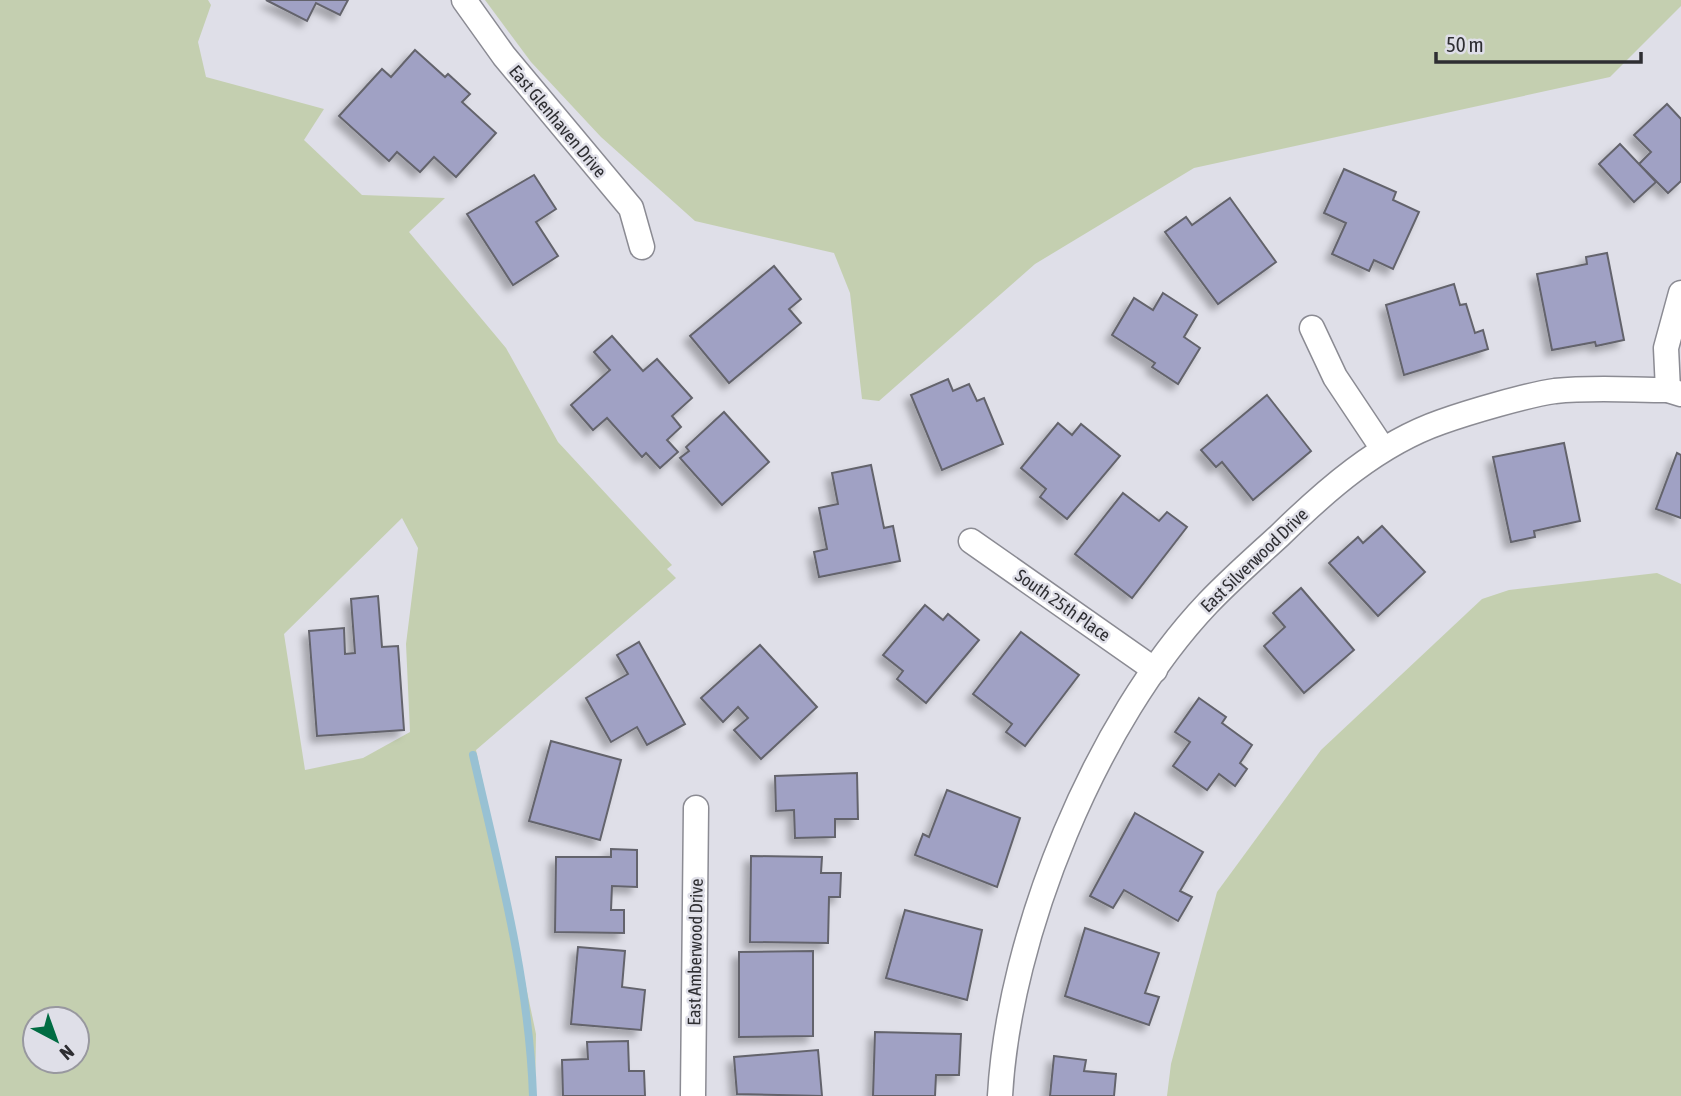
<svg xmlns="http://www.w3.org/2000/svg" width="1681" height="1096" font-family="'Asap Condensed',sans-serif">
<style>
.green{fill:#c4cfb0;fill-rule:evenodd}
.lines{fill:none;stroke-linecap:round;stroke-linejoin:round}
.stream{stroke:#98c1d3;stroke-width:8}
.building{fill:#a0a1c4;stroke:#64646c;stroke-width:2;filter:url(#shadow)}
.street-casing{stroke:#8b8b93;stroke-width:27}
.street{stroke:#fff;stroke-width:24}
.labels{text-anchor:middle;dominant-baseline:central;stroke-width:5;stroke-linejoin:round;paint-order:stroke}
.street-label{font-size:18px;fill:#2e2e32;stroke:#dfdfe8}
</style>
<defs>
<filter id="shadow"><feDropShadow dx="-6" dy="6" stdDeviation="3.5" flood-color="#0004"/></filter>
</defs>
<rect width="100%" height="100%" fill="#dfdfe8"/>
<g class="green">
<path d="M0,0H208L211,5L198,42L206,77L324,109L304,140L362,195L445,198L409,232L506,348L558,442L672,565L667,569L676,578L476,750L536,1034L535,1096H0ZM402,518L418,548L406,644L410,732L363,758L305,770L284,634ZM35,1019H77V1061H35Z"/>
<path d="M485,0H1681V6L1610,77L1194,168L1035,264L879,401L862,399L850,293L834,253L695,221L601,137L531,62Z"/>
<path d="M1657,573L1681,584V1096H1167L1171,1064L1217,892L1321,750L1482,599L1509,590Z"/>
</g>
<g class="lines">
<path class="stream" d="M473,755C499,869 529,979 533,1096"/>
</g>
<g class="building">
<path d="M266,0H348L340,15L316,3L307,21Z"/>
<path d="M415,50L445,77L448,74L470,94L462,102L496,133L456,177L434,157L420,172L397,152L389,161L339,116L382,69L391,77Z"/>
<path d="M1667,104L1681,119V181L1668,193L1639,164L1651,152L1634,135Z"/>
<path d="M1620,144L1656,182L1634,202L1599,164Z"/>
<path d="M1344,169L1396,192L1393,200L1419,212L1393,269L1374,260L1369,271L1332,254L1346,223L1324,213Z"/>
<path d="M534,175L556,209L536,222L558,256L513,285L467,214Z"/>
<path d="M1230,198L1276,262L1218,304L1165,232L1186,217L1192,225Z"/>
<path d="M1607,253L1624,340L1596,346L1595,342L1552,350L1537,274L1587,264L1586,257Z"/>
<path d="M774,266L801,299L789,309L801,323L729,383L690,336Z"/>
<path d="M1454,284L1460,305L1466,304L1475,333L1483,330L1488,349L1404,375L1386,305Z"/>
<path d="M1163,293L1197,315L1184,337L1200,348L1178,384L1152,367L1155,363L1112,335L1134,298L1153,310Z"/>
<path d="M612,336L643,371L657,359L692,398L672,416L681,427L667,440L678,452L660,468L646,453L642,457L607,418L593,430L571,405L610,370L594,352Z"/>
<path d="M948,379L953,391L969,384L977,401L984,398L1003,444L942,470L911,395Z"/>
<path d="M1267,395L1311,451L1253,500L1222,462L1216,467L1201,450Z"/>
<path d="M724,412L769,462L722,505L680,458L689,451L686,447Z"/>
<path d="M1058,423L1072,435L1081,424L1120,456L1067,519L1040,497L1046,489L1021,468Z"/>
<path d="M1564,443L1580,521L1534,531L1535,537L1511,542L1493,457Z"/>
<path d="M1677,453L1681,455V518L1656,509Z"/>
<path d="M871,465L884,528L893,526L900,561L819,577L814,552L827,549L819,508L838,504L832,473Z"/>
<path d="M1123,493L1159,521L1167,512L1187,527L1132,598L1075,554Z"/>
<path d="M1382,526L1425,572L1378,616L1329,563L1358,537L1363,543Z"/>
<path d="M1301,588L1354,650L1304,693L1264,646L1285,627L1273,613Z"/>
<path d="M378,596L382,647L398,646L404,730L317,736L309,631L344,628L345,654L355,653L351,599Z"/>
<path d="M925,605L943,620L948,614L979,640L926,703L897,679L903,671L883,655Z"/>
<path d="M1021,632L1079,675L1025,746L1006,732L1012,724L973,694Z"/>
<path d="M639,642L685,724L647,745L637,727L611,742L586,698L628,674L617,655Z"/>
<path d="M760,645L817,707L761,759L734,730L748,718L738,707L723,722L701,698Z"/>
<path d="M1199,698L1226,717L1222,723L1252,745L1240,763L1247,769L1235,786L1219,774L1207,790L1173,766L1190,742L1175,732Z"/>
<path d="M551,741L621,760L600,840L529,821Z"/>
<path d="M857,773L858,819H835V837L795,838L794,810L776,811L775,776Z"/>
<path d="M947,790L1020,818L997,887L915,855L923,834L929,837Z"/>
<path d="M1135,813L1203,852L1180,891L1192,897L1178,921L1124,890L1113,908L1090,896Z"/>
<path d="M611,849L637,850V887L612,886L611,910H624V933L555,932L556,857H611Z"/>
<path d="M751,856L822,857L821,873H841L840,897H829L828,943L750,942Z"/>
<path d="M905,910L982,930L967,1000L886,978Z"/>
<path d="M1085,928L1159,953L1145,993L1159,997L1149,1025L1065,996Z"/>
<path d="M578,947L625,951L622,987L645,990L641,1030L571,1024Z"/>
<path d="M813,951V1036L739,1037V952Z"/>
<path d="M875,1032L961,1034L959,1075H936L935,1096H873Z"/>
<path d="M628,1041L629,1071H644L645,1096H563L562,1060L588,1059L587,1042Z"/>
<path d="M818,1050L822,1096L737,1094L734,1057Z"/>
<path d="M1054,1056L1086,1060L1084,1071L1116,1074L1114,1096H1050Z"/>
</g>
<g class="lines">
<g class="street-casing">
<g id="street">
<path d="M464,0L504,56L631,208L642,247"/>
<path d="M1312,328L1335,377L1383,449"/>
<path d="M1668,390L1666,348L1681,293"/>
<path d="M971,541L1155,670"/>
<path d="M693,1096L696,808"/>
<path d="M1000,1096C1009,934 1096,721 1208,603C1231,579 1255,558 1279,536C1326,490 1378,444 1441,422C1469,412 1527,395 1555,391C1592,387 1631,390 1668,390L1681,394"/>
</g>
</g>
<use href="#street" class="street"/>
</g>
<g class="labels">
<g class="street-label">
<text transform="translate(558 121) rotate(50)">East Glenhaven Drive</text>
<text transform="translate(1254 560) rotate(-44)">East Silverwood Drive</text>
<text transform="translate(1063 605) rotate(35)">South 25th Place</text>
<text transform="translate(695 952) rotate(-89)">East Amberwood Drive</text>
</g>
</g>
<g transform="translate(56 1040) rotate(139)"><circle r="33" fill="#dfdfe8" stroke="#98989f" stroke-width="2"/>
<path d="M0-5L12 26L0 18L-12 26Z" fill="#016c43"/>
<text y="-10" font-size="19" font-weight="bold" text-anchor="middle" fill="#2e2e32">N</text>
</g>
<path d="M1436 52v10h205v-10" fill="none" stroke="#2e2e32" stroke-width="3.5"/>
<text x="1446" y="52" font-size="21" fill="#2e2e32" stroke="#dfdfe8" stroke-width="5" paint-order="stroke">50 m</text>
</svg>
